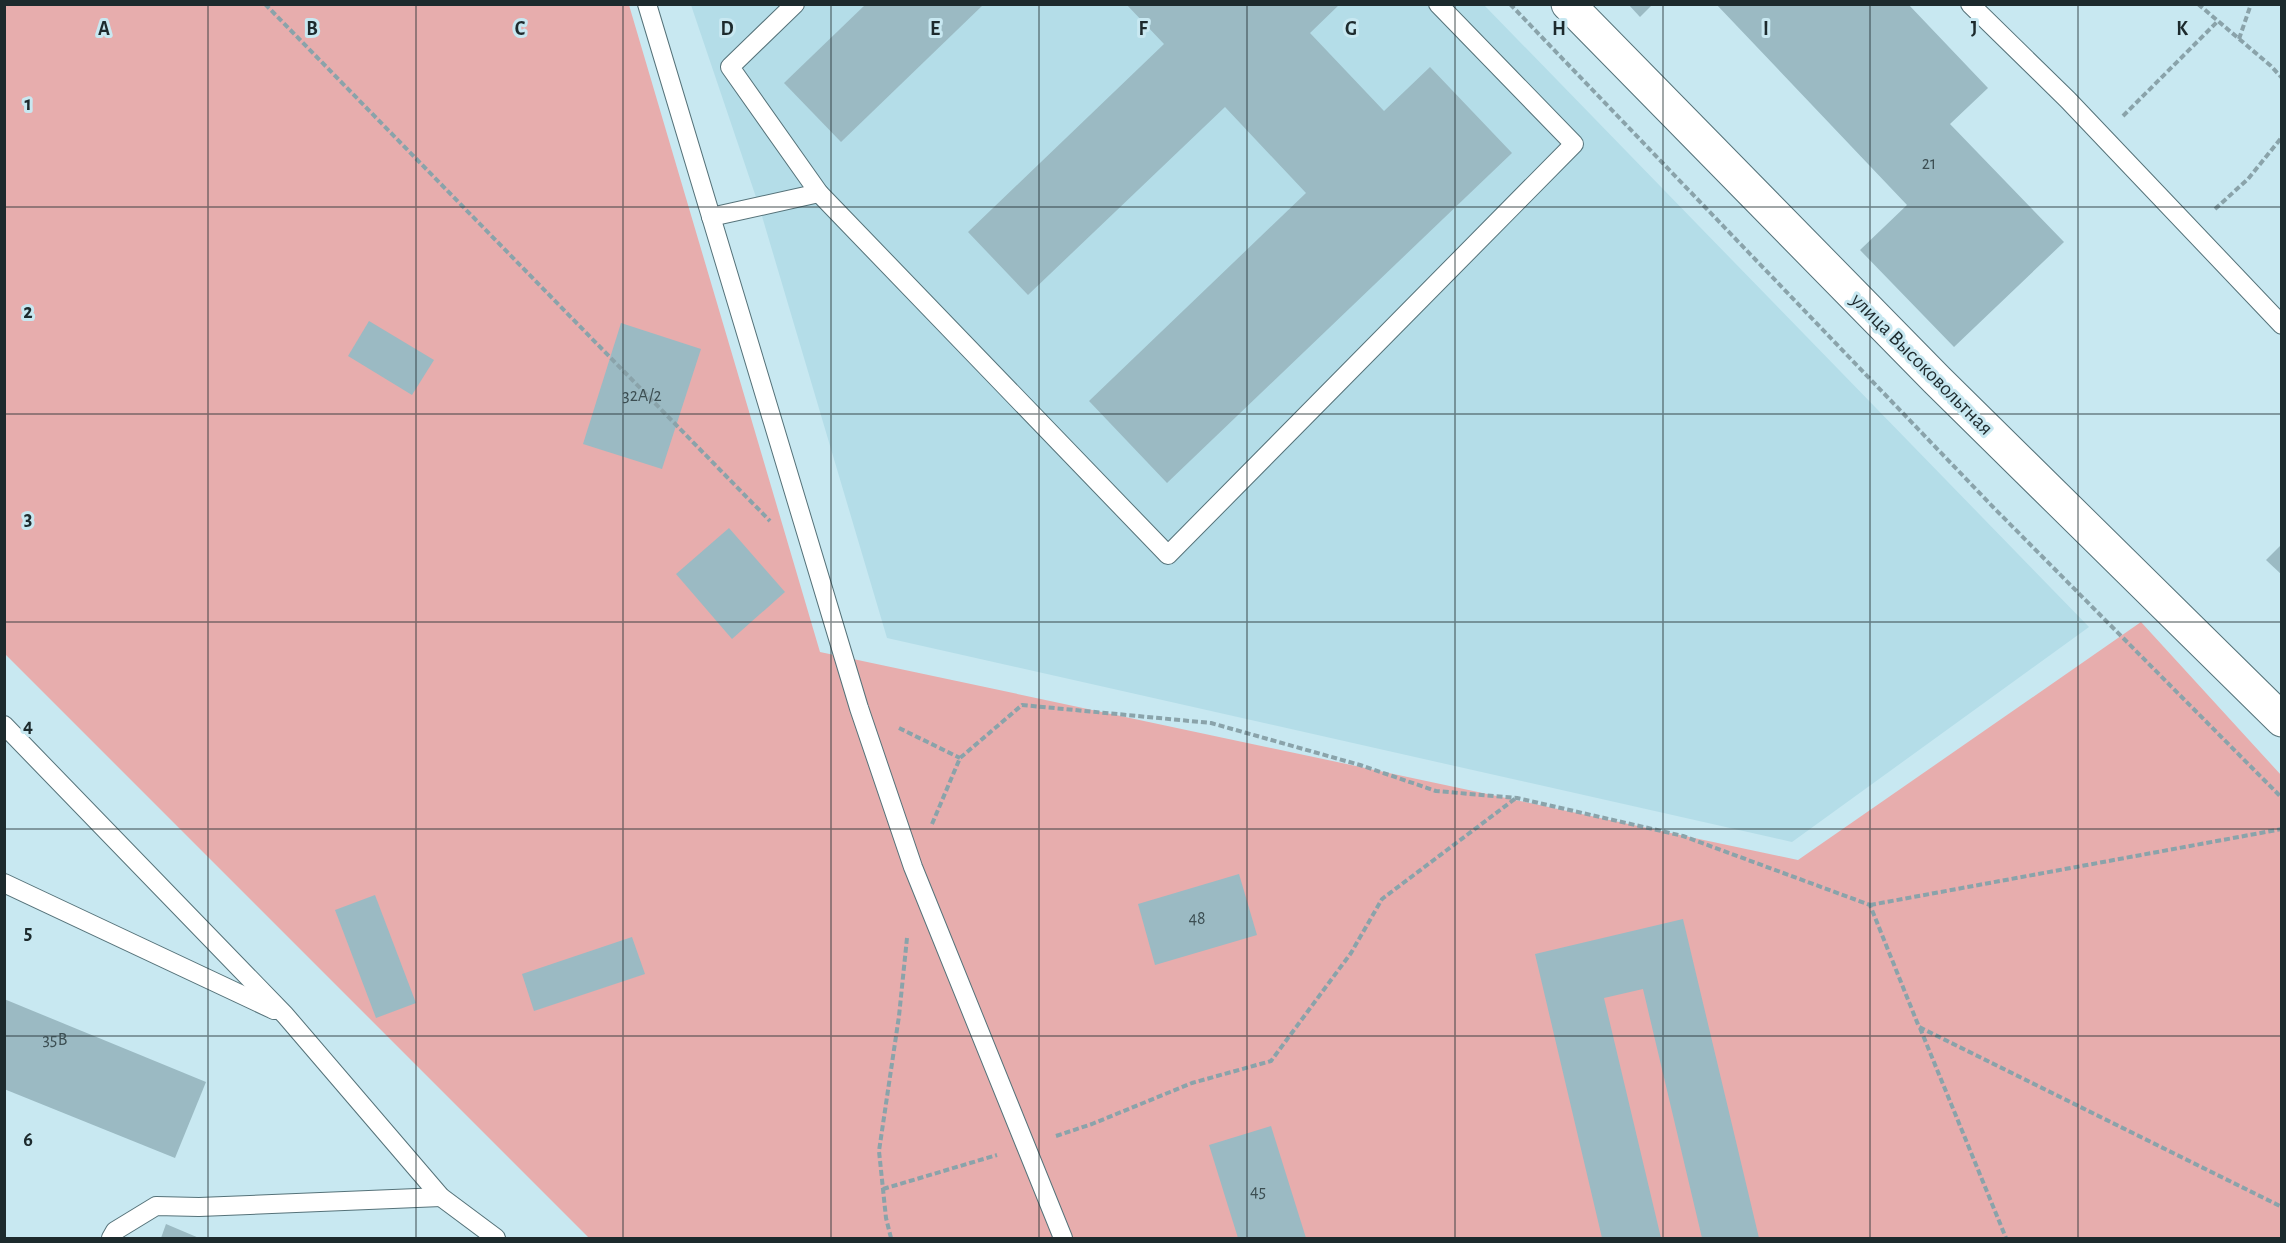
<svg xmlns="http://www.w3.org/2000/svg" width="2286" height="1243" font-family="'Alegreya Sans',sans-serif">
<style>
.built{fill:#b4dde8}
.green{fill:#e7adad}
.building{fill:#9bbac3}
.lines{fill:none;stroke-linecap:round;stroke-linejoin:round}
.lane-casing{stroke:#557279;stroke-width:20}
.secondary-casing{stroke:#557279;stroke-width:35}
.path{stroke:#8aa3aa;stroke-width:4;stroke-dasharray:6 3;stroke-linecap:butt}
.lane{stroke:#fff;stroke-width:18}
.secondary{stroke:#fff;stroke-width:33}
.grid{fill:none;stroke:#1d2a2d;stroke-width:1.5;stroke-opacity:0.55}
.labels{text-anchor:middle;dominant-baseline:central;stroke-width:6;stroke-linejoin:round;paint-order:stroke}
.number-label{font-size:18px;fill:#3c4e52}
.street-label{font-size:21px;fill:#1d2a2d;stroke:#c8e8f1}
.grid-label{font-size:20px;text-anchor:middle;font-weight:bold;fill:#1d2a2d;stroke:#c8e8f1;stroke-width:6;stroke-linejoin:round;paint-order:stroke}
</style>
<rect width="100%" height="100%" fill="#c8e8f1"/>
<path class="built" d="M691,5H1484L2089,627L1792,842L887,638L759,206Z"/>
<path class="green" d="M4,5H629L820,652L1798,860L2141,622L2281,775V1238H589L5,654Z"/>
<g class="building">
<path d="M866,4H984L841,142L784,83Z"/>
<path d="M1126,4H1340L1310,33L1384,111L1430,67L1512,153L1167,483L1089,401L1306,193L1225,107L1028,295L968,232L1164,44Z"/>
<path d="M1628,4H1653L1640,17Z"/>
<path d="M1716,4H1908L1988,88L1950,124L2064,242L1954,347L1860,250L1907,205Z"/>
<path d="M369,321L434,360L412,395L348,356Z"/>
<path d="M621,323L701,349L662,469L583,444Z"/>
<path d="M729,528L785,592L732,639L676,574Z"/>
<path d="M2282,544V575L2266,560Z"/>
<path d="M1239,874L1257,935L1155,965L1138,904Z"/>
<path d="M375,895L416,1003L376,1018L335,910Z"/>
<path d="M1683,919L1759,1238H1702L1643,989L1604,998L1661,1238H1602L1535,954Z"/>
<path d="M632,937L645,974L534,1011L522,974Z"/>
<path d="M4,999L206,1082L175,1158L4,1089Z"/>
<path d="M1271,1126L1306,1238H1238L1209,1145Z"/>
<path d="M166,1224L199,1238H161Z"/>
</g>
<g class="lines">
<g class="lane-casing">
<g id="lane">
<path d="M647,4L859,708L913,867L1063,1238"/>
<path d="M795,4L730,67L819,193L1168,555L1574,144L1438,4"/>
<path d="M1970,4L2068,100L2282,325"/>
<path d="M711,217L819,193"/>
<path d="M4,725L285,1015L441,1197L496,1238"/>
<path d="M4,883L274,1010"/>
<path d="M111,1238L115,1231L156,1206L199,1207L441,1197"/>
</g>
</g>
<g class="secondary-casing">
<path id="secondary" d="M1568,4L1937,380L2282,720"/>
</g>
<g class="path">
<path d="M265,4L770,521"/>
<path d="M1510,4L1993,507L2282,798"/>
<path d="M2198,4L2271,66L2282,78"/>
<path d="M2239,39L2251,4"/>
<path d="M2123,116L2218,21"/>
<path d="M2215,209L2248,179L2282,137"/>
<path d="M899,728L960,758"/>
<path d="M932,824L960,758L1022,705L1211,723L1360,765L1436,791L1517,798L1683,836L1870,905L1919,1027L2282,1207"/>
<path d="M1870,905L2282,829"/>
<path d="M1920,1028L2006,1238"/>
<path d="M1056,1136L1092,1124L1192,1083L1271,1061L1351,953L1382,899L1516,798"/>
<path d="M883,1189L997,1155"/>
<path d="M891,1238L886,1218L879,1151L899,1016L907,938"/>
</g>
<use href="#lane" class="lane"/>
<use href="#secondary" class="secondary"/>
</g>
<path class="grid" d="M208,4V1238M416,4V1238M623,4V1238M831,4V1238M1039,4V1238M1247,4V1238M1455,4V1238M1663,4V1238M1870,4V1238M2078,4V1238M4,207H2282M4,414H2282M4,622H2282M4,829H2282M4,1036H2282"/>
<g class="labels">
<g class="number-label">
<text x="1929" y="164">21</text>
<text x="642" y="396">32А/2</text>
<text x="1197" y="919">48</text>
<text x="55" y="1040">35В</text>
<text x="1258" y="1192">45</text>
</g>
<g class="street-label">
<text transform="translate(1922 364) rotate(45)">улица Высоковольтная</text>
</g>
</g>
<g class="grid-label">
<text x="104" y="35">A</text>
<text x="312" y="35">B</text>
<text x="520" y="35">C</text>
<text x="727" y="35">D</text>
<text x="935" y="35">E</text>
<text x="1143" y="35">F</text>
<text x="1351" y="35">G</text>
<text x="1559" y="35">H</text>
<text x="1766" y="35">I</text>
<text x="1974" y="35">J</text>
<text x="2182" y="35">K</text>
<text x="28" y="110">1</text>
<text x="28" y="318">2</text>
<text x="28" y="525">3</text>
<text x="28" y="732">4</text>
<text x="28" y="939">5</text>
<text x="28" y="1146">6</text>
</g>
<rect width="2286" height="1243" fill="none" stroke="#1d2a2d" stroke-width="12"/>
</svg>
